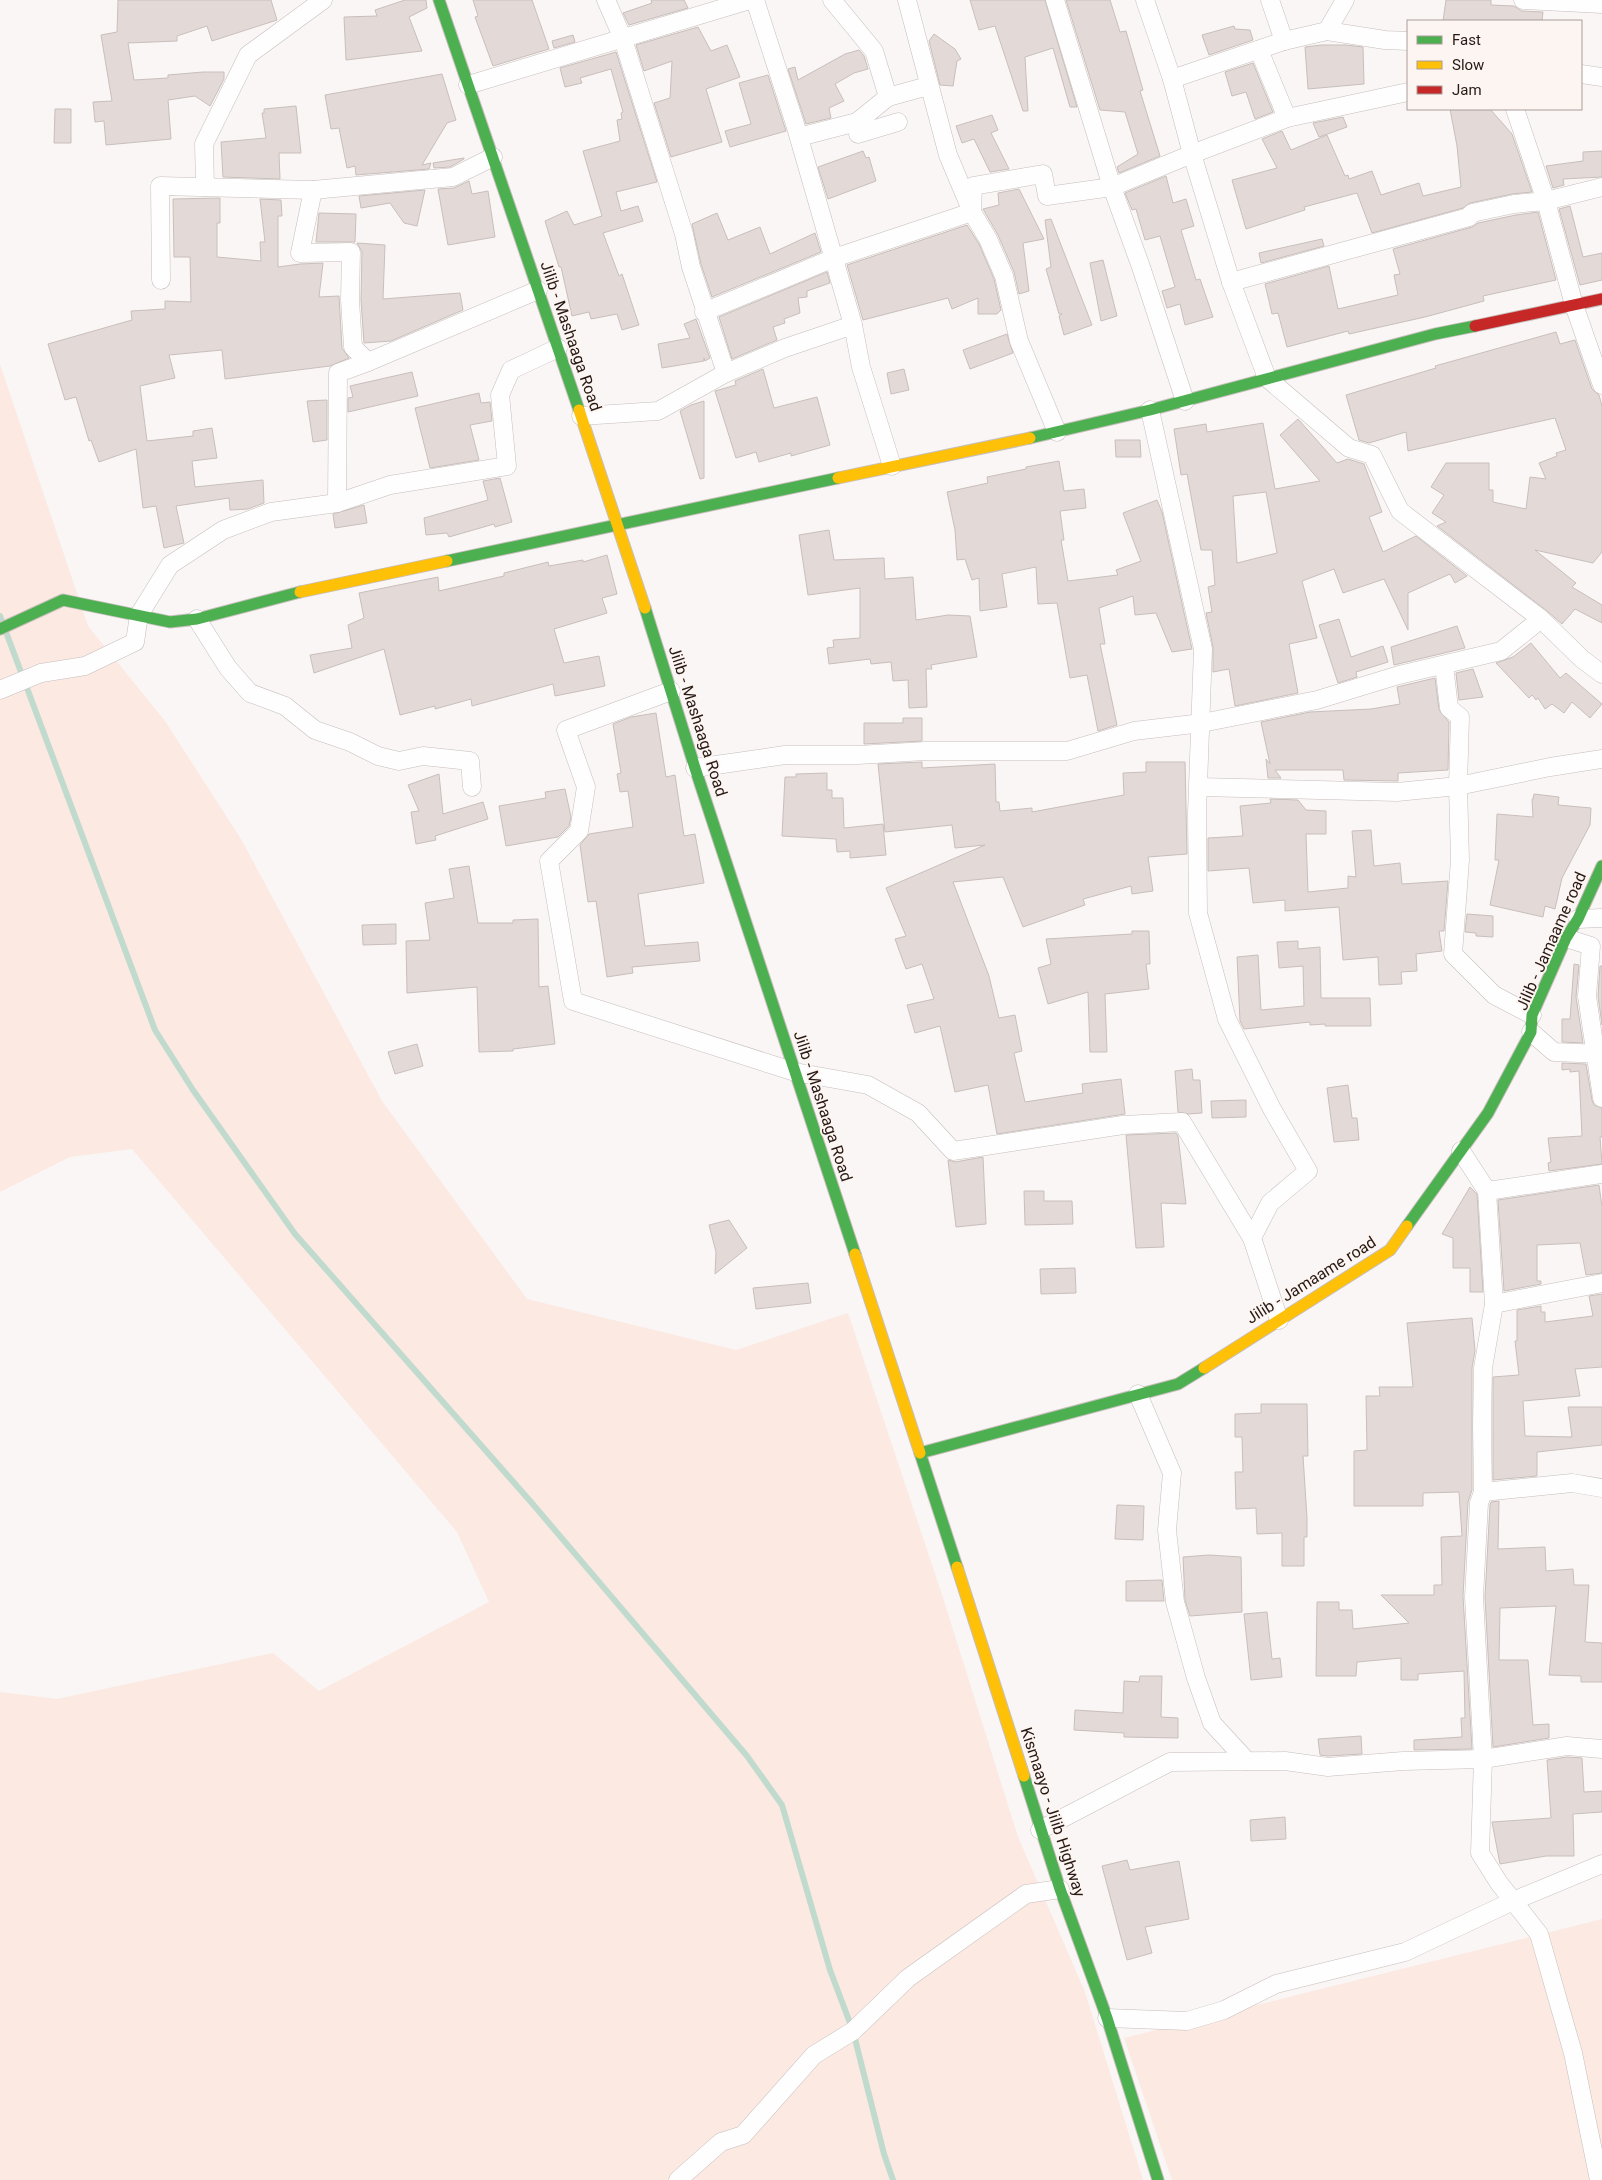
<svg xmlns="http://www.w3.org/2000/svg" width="1602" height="2180" font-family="Roboto,sans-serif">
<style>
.green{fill:#fbe9e2}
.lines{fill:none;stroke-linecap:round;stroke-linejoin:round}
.stream{stroke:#c1dace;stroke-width:6}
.building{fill:#e3dad7;stroke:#c8bfbc;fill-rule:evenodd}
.street-casing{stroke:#c6bebb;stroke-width:19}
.fast-casing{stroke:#c6bebb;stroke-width:13}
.slow-casing{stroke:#c6bebb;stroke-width:13}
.jam-casing{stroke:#c6bebb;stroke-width:13}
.street{stroke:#fefefe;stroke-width:18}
.fast{stroke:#4caf50;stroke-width:11}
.slow{stroke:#ffc107;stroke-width:11}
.jam{stroke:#c62828;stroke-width:11}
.labels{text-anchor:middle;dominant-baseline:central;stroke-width:4;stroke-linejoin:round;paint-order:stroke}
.street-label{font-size:16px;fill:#271914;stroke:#fdf5f2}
</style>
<rect width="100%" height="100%" fill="#faf6f5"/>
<g class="green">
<path d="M0,364L88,626L165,721L241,839L382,1101L527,1299L736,1350L848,1313L944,1601L1018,1837L1085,1992L1143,2180H0V1692L57,1699L273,1653L319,1691L489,1602L457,1532L132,1149L70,1157L0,1192Z"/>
<path d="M1602,1919V2180H1172L1124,2038Z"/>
</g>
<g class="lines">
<path class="stream" d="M0,616L155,1030L193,1090L295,1234L531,1502L747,1756L782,1805L830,1970L853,2031L884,2154L893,2180"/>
</g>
<g class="building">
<path d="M118,0H271L277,20L212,41L207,26L177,36V41L128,43L134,80L168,78V75L203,72H224V79L210,106L195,96L168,100L171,139L106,145L104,121L95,122L93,102L112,101L101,35L117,32Z"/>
<path d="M405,0H426L427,8L409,17L422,51L346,60L344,17L377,16L375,10Z"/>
<path d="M473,0H532L549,49L493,66L475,17L478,16Z"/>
<path d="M651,0H684L688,8L629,25L623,13L652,3Z"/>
<path d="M970,0H1045L1077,107H1070L1053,48L1025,57L1028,111H1023L995,26L979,30Z"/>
<path d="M1066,0H1110L1120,32L1126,31L1143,90L1140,91L1160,156L1119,173L1117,167L1138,154L1125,112L1100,110Z"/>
<path d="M1446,0H1491V5L1514,6L1522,11L1543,12L1542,21H1443Z"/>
<path d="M1234,26L1235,29L1250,30L1253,40L1209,55L1202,35Z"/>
<path d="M698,27L711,51L727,45L740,77L706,89L722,142L671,157L654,103L670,98L672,61L644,71L636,45Z"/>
<path d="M934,34L955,49L961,59L957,61L953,86L940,85L929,41Z"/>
<path d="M573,35L575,42L554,48L552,41Z"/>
<path d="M1321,45H1346L1363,47L1364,84L1308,89L1305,47Z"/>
<path d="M859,50L864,56L868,69L854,73L835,84L844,101L829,108L831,118L806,124L788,69L795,67L798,80L845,54Z"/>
<path d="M616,52L657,182L616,192L621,211L638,206L643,221L603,233L619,276L622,274L639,325L622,330L617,314L591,319L589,312L572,316L561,267H559L545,221L567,211L574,225L602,216L583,151L620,141L617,120L622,119L621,113L623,112L611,69L580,78L582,83L565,87L560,68Z"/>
<path d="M1253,63L1273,112L1255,119L1246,92L1232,96L1225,72Z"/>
<path d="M442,74L456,120L447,123L422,165L431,163L429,169L356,175L355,166L347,168L339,128L331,129L325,95Z"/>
<path d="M768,75L786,131L730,147L725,131L751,124L739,83Z"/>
<path d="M296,106L301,153H279L280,179L223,177L221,142L266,138L262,113H264V109Z"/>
<path d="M55,109H71V143H54Z"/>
<path d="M1450,109H1490L1512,134L1532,192L1512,194L1470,203L1463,208L1372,233L1357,193L1304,207L1305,210L1246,229L1232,180L1277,168L1262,139L1282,131L1291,150L1327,135L1345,176L1348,175L1349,179L1372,171L1381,195L1419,183L1423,196L1461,187L1457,146Z"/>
<path d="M992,115L998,130L991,133L1009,169L990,172L974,139L962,143L956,126Z"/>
<path d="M1343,117L1347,127L1319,137L1313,123Z"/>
<path d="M863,151L866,158L869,157L876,181L828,199L818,167Z"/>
<path d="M1602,151V177L1563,179L1564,185L1553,188L1546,166L1583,161V152Z"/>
<path d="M464,158V159L450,167L434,168L433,163Z"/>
<path d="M1166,176L1173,203L1186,199L1194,226L1181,230L1196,280L1200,279L1213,317L1185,325L1180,304L1167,308L1162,291L1175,287L1160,236L1145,240L1136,209L1132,210L1125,193Z"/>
<path d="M469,181L472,194L488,191L495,237L448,245L438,189L454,188Z"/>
<path d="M1019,189L1044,239L1023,243L1029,291L1019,294L1014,272L998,235L983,209L999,205L998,193Z"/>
<path d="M425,190L417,226L404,223L390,203L361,208L359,196Z"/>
<path d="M220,198V223H217V257L261,261L260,242H265L260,199L281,200L282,216H278V267L300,264L323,263L319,297L339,296L342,348L349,358L330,366L225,379L222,350L169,355L175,378L140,386L147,441L193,436V431L212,428L217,458L192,461L195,487L263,480L264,503L248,509L230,510L229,498L176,506L184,543L164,548L156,506L143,508L136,449L99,462L91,440L89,441L76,397L65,400L48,344L132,320L131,311L165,309V301L191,302L190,257H174L173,199Z"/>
<path d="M1570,206L1583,257L1602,253V280L1580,285L1559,209Z"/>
<path d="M1538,212L1556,280L1483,296L1484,301L1425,317L1349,334L1348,331L1287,347L1278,313L1272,314L1265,284L1329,266L1338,309L1398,295L1394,275L1400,274L1393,249L1472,227L1478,223L1516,215Z"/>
<path d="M319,213L356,214L355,242H316Z"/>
<path d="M717,213L728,240L760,227L770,254L815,233L821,252L712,297L701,264L692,224Z"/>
<path d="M1051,219L1092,325L1064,335L1059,316L1062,314H1059L1046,269L1051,267L1045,220Z"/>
<path d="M967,225L979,244L994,279L1001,310L997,314H978V298L952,309L948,298L863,320L847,265Z"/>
<path d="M1322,239L1324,246L1261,263L1259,253Z"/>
<path d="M357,243L385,245L383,299L460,293L463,310L391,341L364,343L361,300L362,252Z"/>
<path d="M1103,260L1117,316L1101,321L1090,263Z"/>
<path d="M827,272L830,283L807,291V297L798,298L800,313L784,319L785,323L773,327L777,340L732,359L719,317Z"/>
<path d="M696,319L710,358L705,361L704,358V361L662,368L658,344L690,338L684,324Z"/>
<path d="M1556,332L1560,344L1575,340L1592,389L1599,395L1602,406V552L1593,563L1535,550L1576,583L1572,587L1602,605V623L1575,609L1562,624L1547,611L1437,526L1446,522L1432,513L1444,495L1431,487L1446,463H1489V490H1493V502L1526,509L1530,477L1546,479L1539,463L1557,456L1556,453L1566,450L1555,418L1408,451L1406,432L1369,443L1359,440L1346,395L1436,368L1435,366Z"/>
<path d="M1007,334L1013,353L970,369L963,350Z"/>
<path d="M763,369L774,408L817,397L830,445L791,456V453L759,462L756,452L736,458L715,391L736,385L735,381Z"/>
<path d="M904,369L909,390L891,394L887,373Z"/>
<path d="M412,372L418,396L348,412V398L353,397L350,386Z"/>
<path d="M479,393L481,403L490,402L492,421L470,425L479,460L430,468L415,408Z"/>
<path d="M327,400V440L313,442L307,401Z"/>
<path d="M704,401V478L700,479L680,411L691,405Z"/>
<path d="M1298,419L1337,463L1348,459L1364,464L1382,512L1369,517L1383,552L1416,536L1467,576L1455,583L1450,574L1408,593V630L1384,579L1343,593L1334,569L1302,581L1317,638L1289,644L1298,693L1235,706L1229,669L1213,672V647L1206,613L1212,612L1208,587L1215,585L1212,550H1201L1187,474L1181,475L1174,429L1206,424L1207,432L1263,423L1275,489L1320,481L1280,435ZM1266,492L1277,553L1237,563L1233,496Z"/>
<path d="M1115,440H1140L1141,457H1116Z"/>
<path d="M1059,461L1064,491L1084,489L1086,508L1060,511L1064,540H1061L1068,581L1118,575L1116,570L1141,561L1123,513L1157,500L1162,512L1192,649L1172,652L1156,613L1135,615L1133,596L1099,608L1105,644H1100L1117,725L1098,731L1087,675L1070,678L1057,603L1038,604L1036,567L1002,574L1007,607L980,611L979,578L972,580L965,559L957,560L955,530L947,492L988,483L987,477L1026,469V467Z"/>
<path d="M500,478L512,522L495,527L494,524L449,537L447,533L426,535L424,518L488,500L483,481Z"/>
<path d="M364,505L367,523L335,528L333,514Z"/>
<path d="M829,530L834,560L884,558L885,579L913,577L916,620L948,615L970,616L977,657L931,665L932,669H926L927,707L909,708L908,680L893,681L891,662L871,664L870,659L829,664L827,648L834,647L833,640L860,638V588L808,595L799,535Z"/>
<path d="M607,555L617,594L602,598L607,613L554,629L564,663L599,656L605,686L555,696L553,684L472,706L471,699L435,709V706L400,715L384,649L314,673L310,655L352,648L348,625L364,618L359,593L438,577L439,591L504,576V573L548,562L549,566L583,560V562Z"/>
<path d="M1339,619L1351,657L1383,646L1388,662L1356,672L1357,677L1338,683L1319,625Z"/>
<path d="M1457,626L1465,648L1394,665L1391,647Z"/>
<path d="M1531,643L1560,678L1566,673L1602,704L1590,718L1572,702L1564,713L1552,704L1545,709L1538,698L1536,700L1532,695L1529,698L1496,663L1513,657Z"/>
<path d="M1473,669L1483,697L1459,700L1456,673Z"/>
<path d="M1435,678L1439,710L1449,722L1448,770L1398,773V781H1397L1344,780L1343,770H1275L1281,778H1268L1266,759L1270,764L1261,722L1310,712L1371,709L1400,704L1397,687Z"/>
<path d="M656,713L666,777L675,775L684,836L695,834L704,883L638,894L645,946L698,942L700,961L632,967L633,973L607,977L596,901L588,902L580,845L589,834L633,827L628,791L620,792L617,774L621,773L613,724L631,717Z"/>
<path d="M903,718H922V741L864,744V723H903Z"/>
<path d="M922,762V768L995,764L996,802H999L1000,811L1032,808V812L1124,795L1123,773L1146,772V762H1185L1187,854L1148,857L1153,891L1132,894L1131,886L1083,899L1085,905L1023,927L1003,877L953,882L989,976L999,1018L1015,1015L1022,1051L1014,1053L1025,1102L1083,1093L1082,1084L1121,1079L1125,1114L997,1134L988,1085L955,1092L940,1026L915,1033L907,1005L934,999L922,964L906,969L895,939L906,936L886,888L985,845L955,848L952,825L885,832L878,764Z"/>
<path d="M827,773V790H832V798H843L844,828L883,824L886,855L850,858V851L837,852L836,839L782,836L785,777H796V774Z"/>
<path d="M439,774L443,814L483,802L488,819L435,836L436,840L416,844L411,812L419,811L408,785Z"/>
<path d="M565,789L571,817L569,826L558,837L506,846L499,806L546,798L545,792Z"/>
<path d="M1534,794L1559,797L1558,805L1591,808L1590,825L1562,878L1555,909L1545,906L1543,917L1490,905L1499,860H1495L1497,814L1533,817L1532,799H1533Z"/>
<path d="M1270,799L1298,800L1306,810L1326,811V834H1306L1308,892L1348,888V876L1356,877L1352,831L1371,830L1374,866L1400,863L1402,884L1448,881L1444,931H1439L1442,951L1416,954L1417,971L1401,972L1402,984L1379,985L1378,957L1343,960L1339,907L1285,911V900L1253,903L1249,868L1208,871V838L1243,836L1240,806L1271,803Z"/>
<path d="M469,866L478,923H513V920L538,919L539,987L548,986L555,1044L513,1049V1051L479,1052L477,987L407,993L406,941L430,940L425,903L454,898L449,869Z"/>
<path d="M1467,914L1493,916V937L1476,936V933L1465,932Z"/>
<path d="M396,924V944L363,945L362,925Z"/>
<path d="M1132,931H1149L1150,964H1146L1149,989L1105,994L1107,1052H1090L1088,992L1048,1004L1038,968L1051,964L1046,939L1132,934Z"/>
<path d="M1298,941V949L1320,947L1321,998H1370L1371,1026H1325V1024L1310,1025V1022L1244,1029L1240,1021L1237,957L1258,955L1261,1010L1304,1006L1303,966L1279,968L1277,942Z"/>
<path d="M1574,964L1579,965L1576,997L1583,1043L1562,1042V1019H1570Z"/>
<path d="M1600,966H1602V1025L1598,996Z"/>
<path d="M417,1044L423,1066L395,1074L388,1052Z"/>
<path d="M1562,1063L1586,1064L1592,1100L1594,1105L1602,1108V1137H1600L1602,1164L1549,1171L1548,1163L1551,1162L1548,1138L1582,1136L1579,1071L1570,1072V1069L1562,1070Z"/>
<path d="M1192,1069L1193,1080H1200L1202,1113L1188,1114L1178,1112L1175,1071Z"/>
<path d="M1348,1085L1352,1118H1357L1359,1140L1334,1142L1327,1088Z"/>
<path d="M1246,1100V1117L1212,1118L1211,1101Z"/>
<path d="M1176,1133L1178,1136L1186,1204L1161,1203L1164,1247L1136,1248L1126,1135Z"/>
<path d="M983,1157L986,1224L956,1227L948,1160L955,1162Z"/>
<path d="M1599,1185L1602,1207V1273L1586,1275L1580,1243L1537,1245V1281H1541V1284L1504,1291L1498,1200Z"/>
<path d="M1470,1187L1477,1194L1483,1292H1470V1268H1453V1238L1442,1234Z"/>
<path d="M1024,1191H1044V1201H1072L1073,1224L1025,1225Z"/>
<path d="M729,1220L747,1248L715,1274L716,1252L709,1225Z"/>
<path d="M1075,1268L1076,1293L1041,1294L1040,1269Z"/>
<path d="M808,1283L811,1303L756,1309L753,1288Z"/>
<path d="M1602,1294V1367L1575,1369L1580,1396L1523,1401L1525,1436L1572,1437L1568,1407H1602V1445L1537,1452V1476L1493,1480V1377L1519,1375L1515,1341H1517V1310L1541,1306V1312H1545V1322L1593,1316L1589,1296Z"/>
<path d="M1472,1318L1475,1351L1472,1368V1490L1468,1502L1463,1596L1472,1749L1414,1750V1740L1462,1737L1461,1718H1465L1464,1671L1418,1674V1680H1401V1658L1357,1662L1356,1676H1316L1317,1602H1339V1610H1352L1353,1629L1409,1623L1381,1595H1434V1585H1442L1441,1537L1462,1536L1459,1492L1423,1493V1506H1354V1451L1367,1450L1366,1396H1380L1379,1387H1413L1407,1323Z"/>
<path d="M1261,1404H1307L1308,1456H1303L1307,1518V1537H1304V1566H1282V1533L1257,1534L1256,1508L1236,1509L1235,1472H1243L1242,1437H1235V1414L1261,1413Z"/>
<path d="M1499,1501L1498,1549L1545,1547L1546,1571L1573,1569L1574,1585H1589L1585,1642L1602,1643V1682H1581V1676L1549,1675L1556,1606L1500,1608L1499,1660H1528L1533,1725L1549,1724V1738L1493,1747L1485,1597L1490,1505L1491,1502Z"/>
<path d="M1117,1505L1144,1506L1143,1540L1115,1539Z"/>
<path d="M1209,1555L1241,1557L1242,1612L1190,1616L1185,1600L1183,1557Z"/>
<path d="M1162,1580L1164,1601H1126V1581Z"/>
<path d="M1267,1612L1272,1659L1280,1658L1282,1677L1251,1680L1244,1614Z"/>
<path d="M1140,1676H1162L1161,1717L1178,1718V1738L1124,1737V1733L1074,1730L1075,1710L1123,1713L1124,1681L1139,1682Z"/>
<path d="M1361,1736L1362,1754L1328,1756L1320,1755L1318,1739Z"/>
<path d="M1567,1757L1582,1758L1584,1792L1602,1791V1812L1573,1814L1574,1856H1546L1500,1864L1492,1822L1551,1818L1547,1760Z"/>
<path d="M1285,1817L1286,1839L1251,1841L1250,1820Z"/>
<path d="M1127,1860L1130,1870L1179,1861L1189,1919L1145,1927L1152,1953L1127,1960L1102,1866Z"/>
</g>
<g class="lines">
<g class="street-casing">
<g id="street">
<path d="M606,0L623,39L684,234L691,267L726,373"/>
<path d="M755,0L795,124L853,325L861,367L892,466"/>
<path d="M832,0L874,51L888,97L857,122L858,134L898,122"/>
<path d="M907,0L948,155L972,212L988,239L1004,276L1019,341L1057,432"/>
<path d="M1055,0L1112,187L1141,267L1185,401"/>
<path d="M1145,0L1172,79L1192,154L1231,282L1267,378L1349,448L1372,455L1400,511L1541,619L1582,659L1602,674"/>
<path d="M1270,0L1284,41"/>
<path d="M1523,0L1602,4"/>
<path d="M1327,31L1345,0"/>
<path d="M1259,50L1287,118"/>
<path d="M1581,74L1602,77"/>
<path d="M1172,79L1284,41L1327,31L1385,40L1408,41"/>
<path d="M468,85L750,0"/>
<path d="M888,97L928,86"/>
<path d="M1515,109L1546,201L1574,305L1602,385"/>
<path d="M799,137L857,122"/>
<path d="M205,187L204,144L248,55L323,0"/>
<path d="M313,190L300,253L351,252L350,300L353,347L368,362L338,373L337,503"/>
<path d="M161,280L160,186L313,190L453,177L493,157"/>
<path d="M1231,282L1469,217L1472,213L1514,204L1546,201L1602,187"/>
<path d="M704,312L834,258L972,212L973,186L1043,174L1047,196L1112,187L1192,154L1287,118L1408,92"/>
<path d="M368,362L538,290"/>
<path d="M1150,410L1203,649L1197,813L1198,913L1227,1019L1272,1109L1308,1171L1270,1203L1252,1238L1279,1320"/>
<path d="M581,416L658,411L726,373L785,348L853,325"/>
<path d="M197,619L228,668L250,693L285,706L315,730L350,742L378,756L399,761L423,756L470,761L472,787"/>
<path d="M1444,665L1449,708L1460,717L1458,786L1460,860L1453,954L1494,995L1532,1015"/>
<path d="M0,690L41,673L85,666L135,642L139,615L170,565L223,530L271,512L337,503L390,485L507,466L500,395L511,370L558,348"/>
<path d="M671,691L566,730L586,787L579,831L549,861L573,1001L795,1072L868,1085L918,1113L953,1151L1123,1125L1182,1122L1252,1238"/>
<path d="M695,768L785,755H858L925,751H1067L1134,731L1202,723L1317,700L1399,675L1501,651L1541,619"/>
<path d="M1199,787L1397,792L1458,786L1550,767L1602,759"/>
<path d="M1578,919L1602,918"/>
<path d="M1566,938L1591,946L1587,996L1602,1098"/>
<path d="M1531,1032L1554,1052L1602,1054"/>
<path d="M1461,1151L1487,1191L1494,1304L1483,1368L1482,1425L1483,1492L1479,1503L1474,1597L1483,1759L1480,1853L1499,1883L1539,1934L1573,2053L1599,2180"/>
<path d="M1487,1191L1602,1174"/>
<path d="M1494,1304L1602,1283"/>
<path d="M1138,1394L1172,1473L1167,1530L1175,1602L1196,1678L1212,1723L1247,1761"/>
<path d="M1483,1492L1572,1483L1602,1488"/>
<path d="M1040,1830L1170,1762L1285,1761L1328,1767L1403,1761L1483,1759L1567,1746L1602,1749"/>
<path d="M1107,2018L1187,2021L1224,2010L1276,1984L1405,1952L1513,1901L1602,1864"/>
<path d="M678,2180L721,2142L743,2135L814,2055L853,2031L908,1978L1026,1894L1060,1889"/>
</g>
</g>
<g class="fast-casing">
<g id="fast">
<path d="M439,0L579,410"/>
<path d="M1030,438L1150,410L1435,334L1475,326"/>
<path d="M447,561L838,478"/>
<path d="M645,608L695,768L855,1254"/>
<path d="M0,629L63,600L170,622L197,619L300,592"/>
<path d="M1407,1226L1488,1113L1531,1032L1532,1015L1566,938L1578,919L1602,866"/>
<path d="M957,1567L920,1453L1178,1384L1204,1368"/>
<path d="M1024,1776L1060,1889L1107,2018L1158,2180"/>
</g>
</g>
<g class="slow-casing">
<g id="slow">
<path d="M579,410L645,608"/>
<path d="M838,478L1030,438"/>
<path d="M300,592L447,561"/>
<path d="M855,1254L920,1453"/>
<path d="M1204,1368L1390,1250L1407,1226"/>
<path d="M957,1567L1024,1776"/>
</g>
</g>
<g class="jam-casing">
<path id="jam" d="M1475,326L1602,299"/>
</g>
<use href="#street" class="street"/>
<use href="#fast" class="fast"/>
<use href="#slow" class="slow"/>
<use href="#jam" class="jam"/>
</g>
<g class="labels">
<g class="street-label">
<text transform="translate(571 336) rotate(71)">Jilib - Mashaaga Road</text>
<text transform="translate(698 721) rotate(72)">Jilib - Mashaaga Road</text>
<text transform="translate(1551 941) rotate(-66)">Jilib - Jamaame road</text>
<text transform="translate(823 1106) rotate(72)">Jilib - Mashaaga Road</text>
<text transform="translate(1311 1280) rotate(-32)">Jilib - Jamaame road</text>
<text transform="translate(1053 1812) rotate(72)">Kismaayo - Jilib Highway</text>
</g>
</g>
<rect x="1407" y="20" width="175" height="90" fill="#fdf5f2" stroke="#a79d99"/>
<rect x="1417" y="36" width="25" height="8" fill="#4caf50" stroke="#a79d99"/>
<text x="1452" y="45" font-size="15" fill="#271914">Fast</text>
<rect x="1417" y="61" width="25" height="8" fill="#ffc107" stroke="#a79d99"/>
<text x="1452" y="70" font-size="15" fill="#271914">Slow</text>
<rect x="1417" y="86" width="25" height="8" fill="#c62828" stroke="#a79d99"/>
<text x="1452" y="95" font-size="15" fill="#271914">Jam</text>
</svg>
